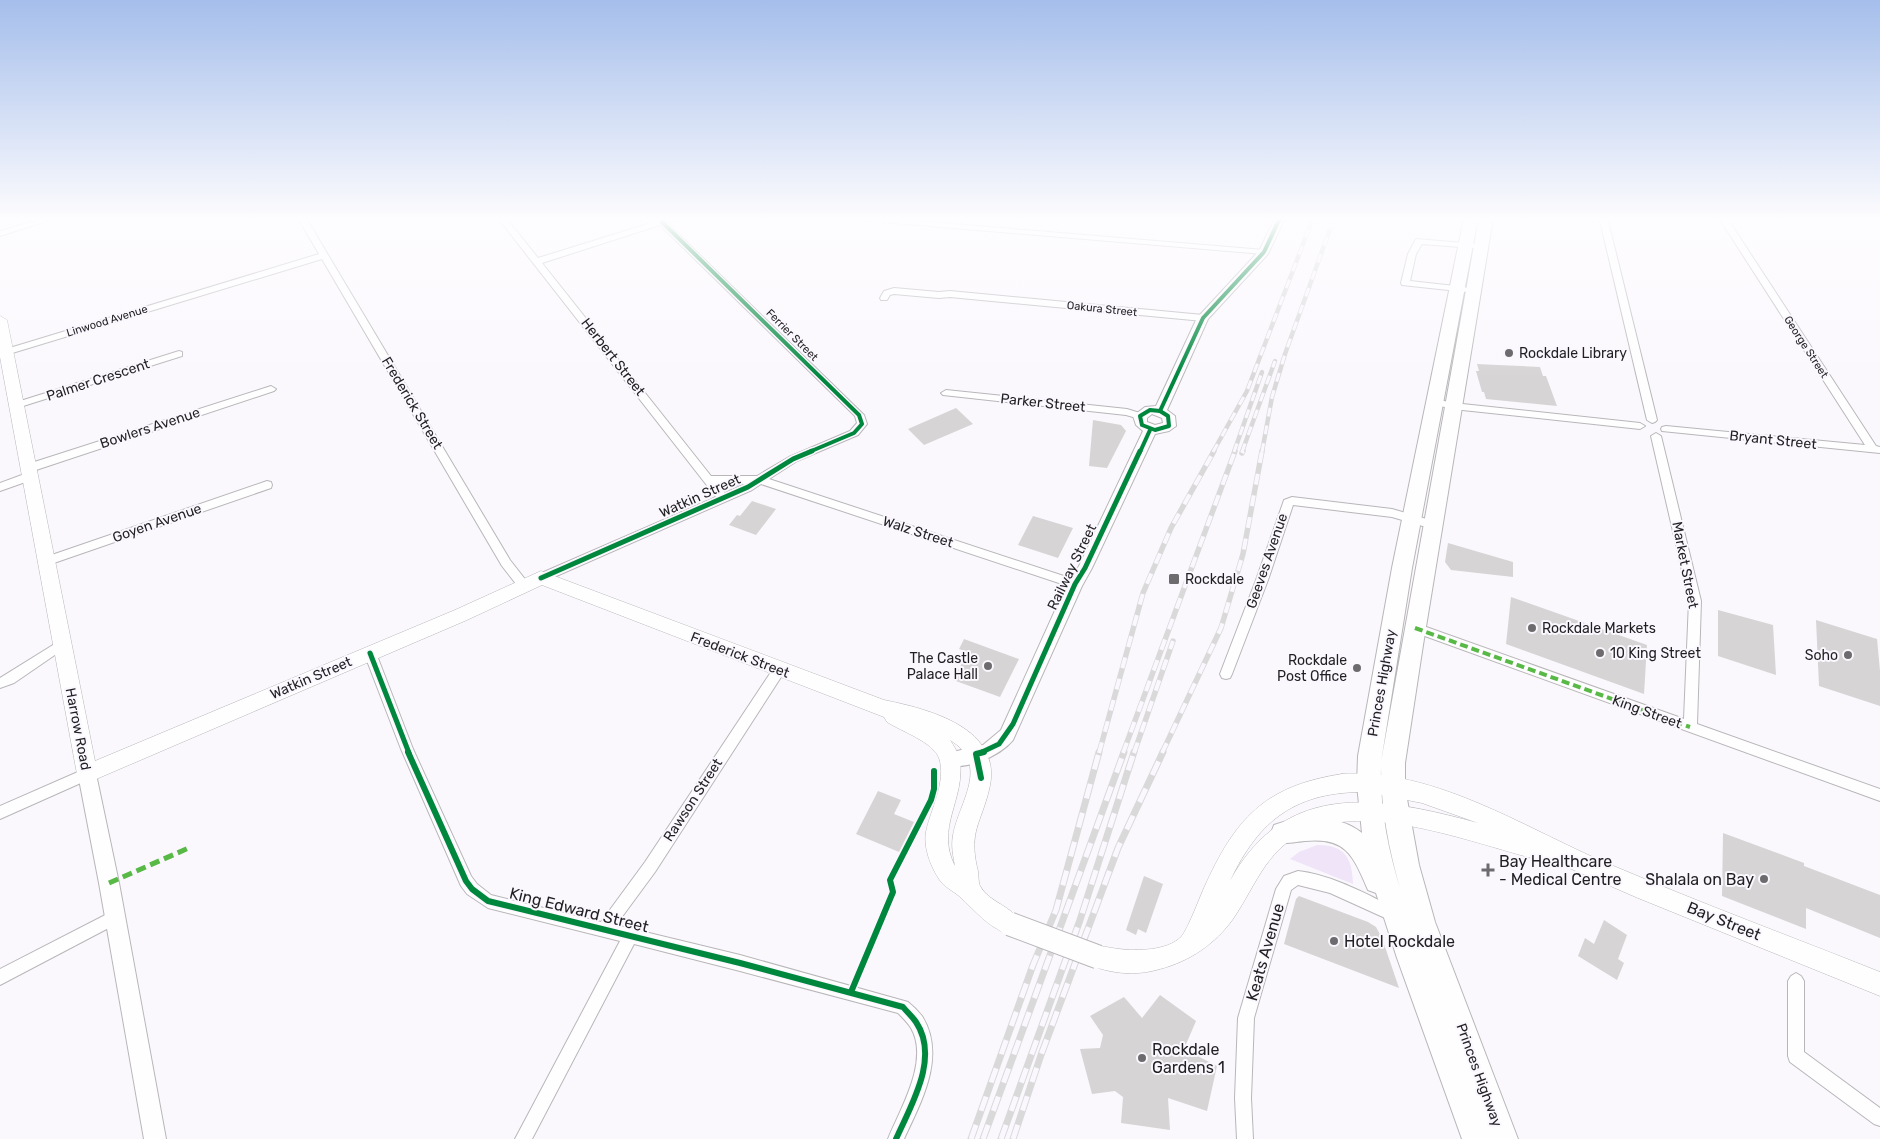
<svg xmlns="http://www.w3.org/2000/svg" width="1880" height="1139" font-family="Rubik,sans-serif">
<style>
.green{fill:#efe4f8}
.building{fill:#d7d4d5}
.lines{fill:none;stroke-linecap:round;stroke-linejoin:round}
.street-casing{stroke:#b8b6b9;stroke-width:2}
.secondary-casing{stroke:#b8b6b9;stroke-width:2}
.primary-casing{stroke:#b8b6b9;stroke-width:1}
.highway-casing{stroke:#b8b6b9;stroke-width:2}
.street{fill:#fefeff;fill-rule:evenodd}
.secondary{fill:#fefeff;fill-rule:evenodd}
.primary{fill:#fefeff;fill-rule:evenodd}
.highway{fill:#fefeff;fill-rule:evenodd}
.rail-far2-casing{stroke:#dad9da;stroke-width:4.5}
.rail-far1-casing{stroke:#dad9da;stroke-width:5.5}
.rail-casing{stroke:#dad9da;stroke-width:7}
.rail-far2{stroke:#fbf7fe;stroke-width:3;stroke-dasharray:9;stroke-linecap:butt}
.rail-far1{stroke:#fbf7fe;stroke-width:4;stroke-dasharray:11;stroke-linecap:butt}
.rail{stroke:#fbf7fe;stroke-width:5;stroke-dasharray:15;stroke-linecap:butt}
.primary-bridge-casing{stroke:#b8b6b9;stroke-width:25;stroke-linecap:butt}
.primary-bridge{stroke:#fefeff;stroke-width:23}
.quiet-far1{stroke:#58b947;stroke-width:4;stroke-dasharray:8 4;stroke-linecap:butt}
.quiet{stroke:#58b947;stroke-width:5;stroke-dasharray:10 5;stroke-linecap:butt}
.cycleway-far2-casing{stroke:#fbf7fe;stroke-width:6}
.cycleway-far1-casing{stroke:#fbf7fe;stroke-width:8}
.cycleway-casing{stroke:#fbf7fe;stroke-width:9}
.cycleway-far2{stroke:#00873e;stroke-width:4}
.cycleway-far1{stroke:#00873e;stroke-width:5}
.cycleway{stroke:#00873e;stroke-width:6}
.poi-dot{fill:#6d6b6e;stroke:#fbf7fe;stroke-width:2}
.labels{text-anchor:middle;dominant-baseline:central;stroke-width:4;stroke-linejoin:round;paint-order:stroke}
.far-street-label{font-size:11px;fill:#201f21;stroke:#fbf7fe}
.poi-label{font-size:14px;fill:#201f21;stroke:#fbf7fe;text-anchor:start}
.street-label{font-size:14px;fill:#201f21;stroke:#fbf7fe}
.near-poi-label{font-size:16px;fill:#201f21;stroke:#fbf7fe;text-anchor:start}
.near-street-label{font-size:16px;fill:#201f21;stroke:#fbf7fe}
</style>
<rect width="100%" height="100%" fill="#fbf8fd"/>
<path class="green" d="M1317,845C1345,845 1352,858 1353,884L1290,859L1299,852Z"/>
<g class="building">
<path d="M1477,364L1540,367L1543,376H1546L1557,406L1486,399L1484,392H1482L1476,371H1479Z"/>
<path d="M956,408L973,424L924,445L908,429Z"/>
<path d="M1093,420L1121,425L1126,431L1107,468L1089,466Z"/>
<path d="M752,501L776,509L756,535L729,525L737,515L740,516Z"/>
<path d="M1033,516L1073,528L1058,558L1018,545Z"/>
<path d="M1448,543L1513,562V577L1451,570L1445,562Z"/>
<path d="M1511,597L1647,645L1644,694L1506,644Z"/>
<path d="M1718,610L1773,625L1776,675L1718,656Z"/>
<path d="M1816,620L1877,639L1880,671V706L1819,686Z"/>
<path d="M964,639L1019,659L1000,697L953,680L968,652L959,649Z"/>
<path d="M878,791L901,800L894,814L914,822L899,852L856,834Z"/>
<path d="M1723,833L1804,863V866L1880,895V938L1806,908V929L1722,896Z"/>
<path d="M1144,876L1163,884L1146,933L1138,929L1136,935L1126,930Z"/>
<path d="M1299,896L1368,922L1376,927L1382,938L1399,988L1284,944L1296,899Z"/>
<path d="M1604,920L1627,935L1618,959L1624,963L1617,980L1578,956L1585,938L1594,944Z"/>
<path d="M1160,995L1196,1021L1184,1049L1217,1066L1207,1111L1168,1098L1170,1130L1121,1123L1123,1097L1115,1091L1092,1094L1080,1049L1100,1048L1103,1035L1090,1016L1124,997L1142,1018Z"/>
</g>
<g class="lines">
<g class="street-casing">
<g id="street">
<path d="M45,218H56L0,236V231Z"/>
<path d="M298,218H306L510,560L528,583L530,586L528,589H520L502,566L322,259L9,354H3L1,352L3,350L319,254Z"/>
<path d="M498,218H506L538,258L667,218H678L677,220L667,223L864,415L867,424L858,435L797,461L769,479L1079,581L1081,584L1079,587H1071L761,484L752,490L545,581H537L535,578L537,575L716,497ZM660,225L855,416L857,423L850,431L789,457L757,476H711L542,263ZM718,484L721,485L745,484L725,493Z"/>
<path d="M854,218H881L1264,250L1268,252L1264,254L858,220Z"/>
<path d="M1597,218H1605L1609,225L1657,420L1655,422L1652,423L1647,420L1601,225Z"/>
<path d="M1719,218H1727L1876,446L1880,447V453L1662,431L1661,429L1662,427L1666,426L1865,445Z"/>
<path d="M1416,239L1476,244L1477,246L1473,248L1422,244L1416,254L1410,281L1464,287L1467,288V292L1402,285L1401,283L1408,254Z"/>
<path d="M894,288L939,292L950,291L1203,315L1207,318L1203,321L950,297L939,298L894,294L890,295L887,300H881L880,298L884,291Z"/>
<path d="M179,351L182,352V356L20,407H14L12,405L14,403Z"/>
<path d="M271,386L276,389L274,391L33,471H25L24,468L25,465Z"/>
<path d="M946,390L1127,409L1143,414L1145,416L1140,419L1126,415L943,395L941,393Z"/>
<path d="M1435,399L1453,403L1640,423L1645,426L1640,429L1453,409L1432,404L1430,402L1432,400Z"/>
<path d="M1656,433L1661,436L1701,601L1697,724L1880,789V801L1411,631L1409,628L1411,625L1415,623L1684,719L1689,601L1651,436Z"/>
<path d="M30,472L34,473L35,476L34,479L0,491V483Z"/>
<path d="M267,481L271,482L272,485L271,488L51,564H43L41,561L43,558Z"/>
<path d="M1292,497L1392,509L1437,522L1438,525L1433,529L1392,517L1293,505L1268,580L1232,674L1230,678L1226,679L1222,678L1220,674L1256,580L1283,503L1284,500Z"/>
<path d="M61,640L65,642L67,645L65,648L14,683L0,688V678Z"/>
<path d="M370,648L374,650L376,653L413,749L471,876L477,884L491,895L601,922L645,862L775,666L779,665L783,666L785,670L783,674L655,872L616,925L740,955L908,1002C913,1006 918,1011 922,1016C947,1056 921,1102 904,1139H888C900,1109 930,1061 911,1028C908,1023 903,1018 898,1013L740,971L634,944L532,1139H515L620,941L488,908L467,894L461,886L401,749L364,653L366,650Z"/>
<path d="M87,768L92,770L94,774L92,778L0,819V806Z"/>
<path d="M1298,871C1333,875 1368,895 1399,910L1401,915L1399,920L1394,922L1330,893L1298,885L1291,890L1254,1018L1251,1098L1253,1139H1237L1235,1098L1238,1018L1276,889L1284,876Z"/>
<path d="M115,910L120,912L122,917L120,922L0,985V969Z"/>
<path d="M1796,973L1801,976L1804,981V1052L1880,1108V1126L1874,1124L1790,1062L1788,1056V981L1791,976Z"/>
</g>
</g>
<g class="secondary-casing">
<g id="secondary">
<path d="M1275,218H1285L1268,254L1208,319L1167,410L1175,416L1176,426L1169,431L1155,434L1092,568L1082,586L1013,740C1000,756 964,772 944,764L941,759L944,754L983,745L1001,730L1067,584L1079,566L1143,431L1136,425L1133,416L1145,407L1156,406L1197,318L1259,251ZM1152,414L1162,418L1163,423L1155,425L1147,422V418Z"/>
<path d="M87,766L93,768L96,774L119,883L166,1139H144L99,883L78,774L81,768Z"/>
</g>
</g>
<g class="primary-casing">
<g id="primary">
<path d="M0,316L7,320L95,761L455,610L541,571L884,700C928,709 1005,728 989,790C981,823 969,831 977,867C979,873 978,882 980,886C989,903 1014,906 1021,924L1018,932L1010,935C986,926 977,912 959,896C953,891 943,886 939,879C931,867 923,847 926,832C930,811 947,781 939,758C933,742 901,731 887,722L884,717L542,585L467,620L94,780L87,783L80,780L77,774L0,357ZM950,740C991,765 959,802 953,835C951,846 953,855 955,866C935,828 965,800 960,761C959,754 954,746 950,740Z"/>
<path d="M1342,774C1438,768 1530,832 1616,867C1703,904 1792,937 1880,972V996L1638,898L1546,858L1539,860C1476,844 1377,805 1314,828C1267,845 1258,882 1233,919C1215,944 1190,961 1160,969C1137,976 1112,974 1090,965L1086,957L1090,949C1101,944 1108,948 1119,949C1137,951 1167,951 1181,937C1188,929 1199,899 1204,888C1235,819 1264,786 1342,774ZM1367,792L1422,803L1478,823C1382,797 1286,778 1230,881C1259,819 1297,791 1367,792Z"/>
</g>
</g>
<g class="highway-casing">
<path id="highway" d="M1464,218H1478L1412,568L1381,762L1479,218H1493L1423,645L1405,763V788L1419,865L1435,922L1518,1139H1462L1397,958L1376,893L1368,890C1353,855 1346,837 1305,841C1293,842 1285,845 1274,841L1271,833L1274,825C1301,815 1339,814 1362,833L1357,785L1358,756L1392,568ZM1381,768C1381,808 1389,850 1400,888C1388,849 1380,809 1381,768Z"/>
</g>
<use href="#street" class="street"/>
<use href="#secondary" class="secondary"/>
<use href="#primary" class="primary"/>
<use href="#highway" class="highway"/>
<g class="rail-far2-casing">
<g id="rail-far2">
<path d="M1213,452L1247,391L1313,218"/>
<path d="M1234,452L1262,372"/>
<path d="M1242,452L1275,361"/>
<path d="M1262,452L1272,397L1285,354L1334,218"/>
</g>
</g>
<g class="rail-far1-casing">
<g id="rail-far1">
<path d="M1242,453L1243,451"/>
<path d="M1099,753L1143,593L1171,528L1214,451"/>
<path d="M1123,753L1235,451"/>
<path d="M1134,753L1173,641"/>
<path d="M1162,753L1221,628L1243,554L1262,451"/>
</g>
</g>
<g class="rail-casing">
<g id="rail">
<path d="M971,1139L1033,965L1056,910L1099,752"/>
<path d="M983,1139L1124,752"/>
<path d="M1001,1139L1080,920L1134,752"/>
<path d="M1013,1139L1041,1055L1118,848L1163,752"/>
</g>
</g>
<use href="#rail-far2" class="rail-far2"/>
<use href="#rail-far1" class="rail-far1"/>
<use href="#rail" class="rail"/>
<g class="primary-bridge-casing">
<path id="primary-bridge" d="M1010,924L1098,957"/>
</g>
<use href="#primary-bridge" class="primary-bridge"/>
<path class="quiet-far1" d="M1415,628L1690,727"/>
<path class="quiet" d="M109,883L191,847"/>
<g class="cycleway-far2-casing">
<g id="cycleway-far2">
<path d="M662,222L859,415L862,424L854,433L809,452"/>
<path d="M1150,410L1160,411L1168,416L1169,426L1155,430L1142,425L1140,416Z"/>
<path d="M1160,411L1203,318L1264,252L1280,218"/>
<path d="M1140,452L1150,430"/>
</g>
</g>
<g class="cycleway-far1-casing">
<g id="cycleway-far1">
<path d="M541,578L748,487L793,459L812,451"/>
<path d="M370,653L409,753"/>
<path d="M980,753L999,744L1013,724L1075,584L1085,568L1140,451"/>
</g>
</g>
<g class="cycleway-casing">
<g id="cycleway">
<path d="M408,752L466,881L472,889L488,901L740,963L903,1007C907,1012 912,1016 916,1022C940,1058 911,1105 896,1139"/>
<path d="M981,778L976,754L984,752"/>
<path d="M851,992L893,892L890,880L931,800L934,789V771"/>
</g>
</g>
<use href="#cycleway-far2" class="cycleway-far2"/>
<use href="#cycleway-far1" class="cycleway-far1"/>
<use href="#cycleway" class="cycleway"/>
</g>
<linearGradient id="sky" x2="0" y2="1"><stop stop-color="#a5beeb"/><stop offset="0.58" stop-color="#fdfcfe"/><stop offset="1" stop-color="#fdfcfe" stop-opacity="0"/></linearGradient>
<rect width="1880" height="377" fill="url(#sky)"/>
<g class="poi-dot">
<circle cx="1509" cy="353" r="5"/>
<rect x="1168" y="573" width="12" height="12" rx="2.5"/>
<circle cx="1532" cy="628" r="5"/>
<circle cx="1600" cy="653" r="5"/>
<circle cx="1848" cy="655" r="5"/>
<circle cx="988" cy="666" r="5"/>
<circle cx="1357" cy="668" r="5"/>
<path d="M1485.5 862.5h5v5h5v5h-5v5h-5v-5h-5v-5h5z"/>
<circle cx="1764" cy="879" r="5"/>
<circle cx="1334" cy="941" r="5"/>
<circle cx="1142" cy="1058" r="5"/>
</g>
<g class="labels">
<g class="far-street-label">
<text transform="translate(1102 309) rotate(6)">Oakura Street</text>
<text transform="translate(107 321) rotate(-17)">Linwood Avenue</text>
<text transform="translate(792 335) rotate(45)">Ferrier Street</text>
<text transform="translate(1806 347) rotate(57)">George Street</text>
</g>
<g class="poi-label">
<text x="1519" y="353">Rockdale Library</text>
<text x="1185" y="579">Rockdale</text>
<text x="1542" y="628">Rockdale Markets</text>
<text x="1610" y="653">10 King Street</text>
<text x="1838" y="655" text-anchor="end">Soho</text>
<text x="978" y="658" text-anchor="end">The Castle<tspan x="978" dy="16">Palace Hall</tspan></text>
<text x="1347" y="660" text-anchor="end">Rockdale<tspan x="1347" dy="16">Post Office</tspan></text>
</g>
<g class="street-label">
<text transform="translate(613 357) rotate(52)">Herbert Street</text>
<text transform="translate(98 380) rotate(-18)">Palmer Crescent</text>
<text transform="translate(412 403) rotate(59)">Frederick Street</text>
<text transform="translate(1043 403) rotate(6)">Parker Street</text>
<text transform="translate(150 428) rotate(-18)">Bowlers Avenue</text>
<text transform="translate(1773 440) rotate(6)">Bryant Street</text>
<text transform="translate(700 496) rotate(-24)">Watkin Street</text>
<text transform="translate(157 523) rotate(-19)">Goyen Avenue</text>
<text transform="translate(918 532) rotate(18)">Walz Street</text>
<text transform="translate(1267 561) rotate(-71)">Geeves Avenue</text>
<text transform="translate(1685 565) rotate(79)">Market Street</text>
<text transform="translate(1072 567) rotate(-64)">Railway Street</text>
<text transform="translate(740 655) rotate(21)">Frederick Street</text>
<text transform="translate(311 678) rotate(-23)">Watkin Street</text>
<text transform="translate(1382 683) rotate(-80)">Princes Highway</text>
<text transform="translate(1647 712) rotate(20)">King Street</text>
<text transform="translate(78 729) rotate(79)">Harrow Road</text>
<text transform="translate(693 800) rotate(-57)">Rawson Street</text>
<text transform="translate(1479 1075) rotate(70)">Princes Highway</text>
</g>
<g class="near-poi-label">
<text x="1499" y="861">Bay Healthcare<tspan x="1499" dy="18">- Medical Centre</tspan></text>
<text x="1754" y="879" text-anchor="end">Shalala on Bay</text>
<text x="1344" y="941">Hotel Rockdale</text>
<text x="1152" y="1049">Rockdale<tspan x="1152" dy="18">Gardens 1</tspan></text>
</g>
<g class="near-street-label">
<text transform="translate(579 910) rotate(14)">King Edward Street</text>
<text transform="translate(1724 921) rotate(22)">Bay Street</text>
<text transform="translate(1265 952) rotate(-74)">Keats Avenue</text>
</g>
</g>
</svg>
